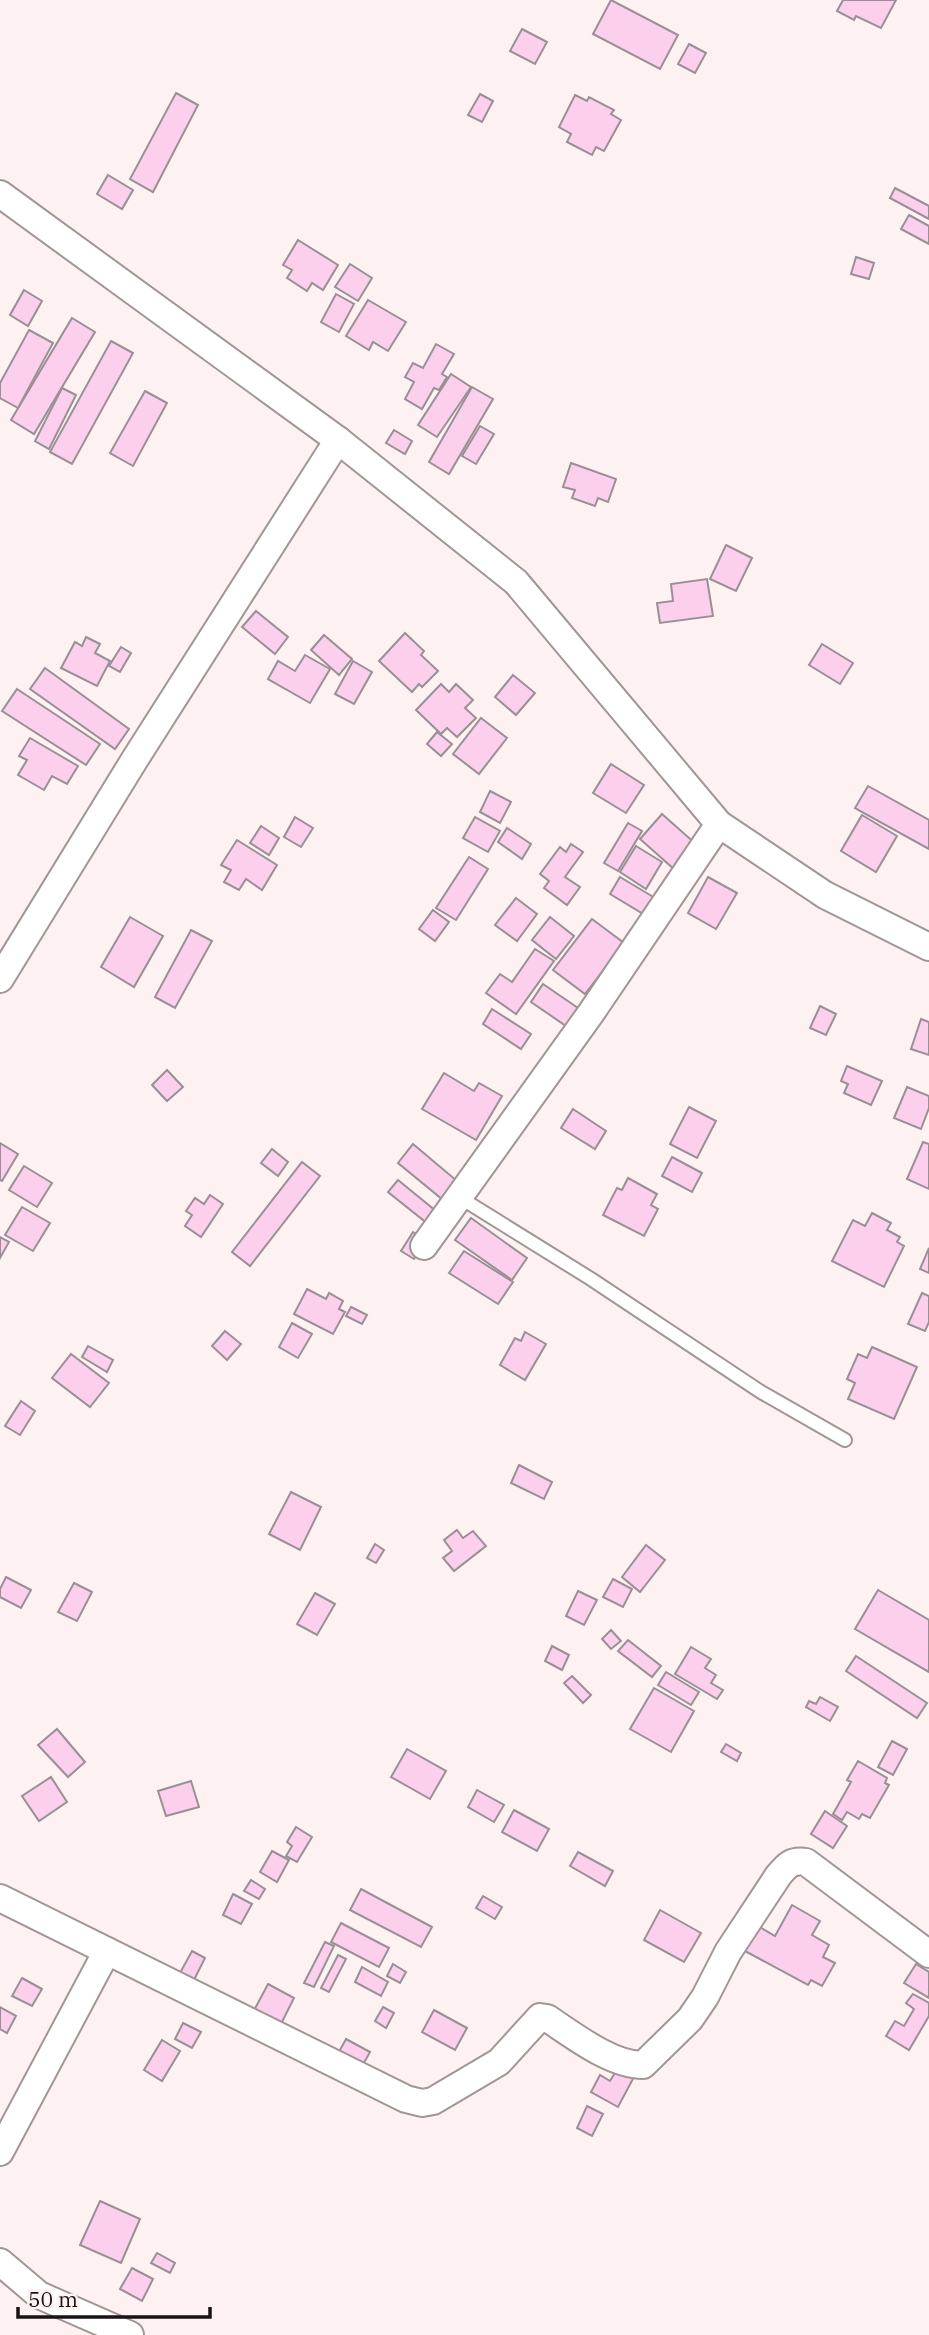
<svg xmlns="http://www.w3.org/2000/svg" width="929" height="2335" font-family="'IBM Plex Serif',serif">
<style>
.building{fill:#fccfec;stroke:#999096;stroke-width:2}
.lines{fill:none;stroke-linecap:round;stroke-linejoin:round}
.lane-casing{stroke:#a19696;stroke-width:16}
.street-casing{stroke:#a19696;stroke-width:30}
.lane{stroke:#fff;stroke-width:12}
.street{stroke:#fff;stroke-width:26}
</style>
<rect width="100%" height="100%" fill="#fef1f2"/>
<g class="building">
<path d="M611,0L678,35L660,69L593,34Z"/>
<path d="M843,0H896L881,28L856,16L854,20L837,11Z"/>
<path d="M522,29L547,42L535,64L510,51Z"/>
<path d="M689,44L706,53L695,73L678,64Z"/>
<path d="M176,93L198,105L153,192L130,179Z"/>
<path d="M480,94L493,101L482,122L468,115Z"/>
<path d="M575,95L587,101L589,97L614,110L611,114L621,120L604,151L596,147L592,155L567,142L571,134L559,127Z"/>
<path d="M108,175L133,190L122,209L97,194Z"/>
<path d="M895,188L929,206V219L890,198Z"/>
<path d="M909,215L929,226V244L901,229Z"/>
<path d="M298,240L338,265L323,290L312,283L307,291L287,278L292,270L283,265Z"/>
<path d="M856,257L874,263L869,279L851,274Z"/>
<path d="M350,264L372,278L358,301L335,287Z"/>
<path d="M24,290L42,301L28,326L10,315Z"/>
<path d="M336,294L354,304L339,332L321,322Z"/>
<path d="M368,300L406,322L388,351L373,342L369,350L346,336Z"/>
<path d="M72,318L95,332L34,434L11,420Z"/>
<path d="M29,330L53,343L18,408L0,398V383Z"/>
<path d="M111,341L133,353L72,464L50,452Z"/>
<path d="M436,344L454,354L442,374L447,377L439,390L434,388L422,409L405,399L414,382L405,377L413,363L423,368Z"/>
<path d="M451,374L471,387L437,437L418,425Z"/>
<path d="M472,387L493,399L449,474L429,462Z"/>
<path d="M62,388L76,395L49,449L35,441Z"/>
<path d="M145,391L167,403L133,466L110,453Z"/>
<path d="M480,426L494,434L476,464L462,456Z"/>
<path d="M394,430L412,441L405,454L386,443Z"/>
<path d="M571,463L616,479L608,502L598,498L595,506L572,498L575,490L563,487Z"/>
<path d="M726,545L752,558L736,591L710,579Z"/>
<path d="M707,579L713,616L660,623L657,603L673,601L671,584Z"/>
<path d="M256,611L288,637L275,654L242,627Z"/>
<path d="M405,633L424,651L421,655L438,671L422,687L419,684L412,692L379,661Z"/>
<path d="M324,635L352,659L339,675L311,650Z"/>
<path d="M86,637L100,644L95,653L110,661L97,686L61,668L75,642L82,646Z"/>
<path d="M822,644L853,663L840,684L809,665Z"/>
<path d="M121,647L131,653L120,672L109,666Z"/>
<path d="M305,655L330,669L310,703L268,679L278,661L295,671Z"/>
<path d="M353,661L372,672L354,704L335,694Z"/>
<path d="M45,668L129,729L115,749L30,689Z"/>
<path d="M513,675L535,693L516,715L495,697Z"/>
<path d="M441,684L449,692L456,684L473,700L465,708L476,718L457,737L447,728L441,734L416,710Z"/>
<path d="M17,689L100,744L86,765L2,711Z"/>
<path d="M481,718L507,738L479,774L453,754Z"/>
<path d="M437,732L452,744L441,756L427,744Z"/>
<path d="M30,738L78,766L67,784L52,776L44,790L18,775L27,760L19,756Z"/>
<path d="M611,764L644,785L626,813L593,793Z"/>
<path d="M868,786L929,820V849L855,808Z"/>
<path d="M490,791L511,802L500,823L480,812Z"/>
<path d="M662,814L697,845L675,870L640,839Z"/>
<path d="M862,815L897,836L876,872L841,851Z"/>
<path d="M295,817L313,828L301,847L284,837Z"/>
<path d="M475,817L500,831L488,852L463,838Z"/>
<path d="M628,823L642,831L618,871L604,863Z"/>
<path d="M261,826L279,838L269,855L250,843Z"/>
<path d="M507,828L531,844L522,859L498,842Z"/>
<path d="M237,840L277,865L262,890L246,879L239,890L224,882L231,870L221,865Z"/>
<path d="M571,844L583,852L565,877L580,887L567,905L544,888L549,881L540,874L560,847L566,852Z"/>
<path d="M636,846L662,862L646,889L620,872Z"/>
<path d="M469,857L488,869L456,920L436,908Z"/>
<path d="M620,877L660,901L650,918L610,894Z"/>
<path d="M708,877L737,893L716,929L688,913Z"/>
<path d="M516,898L537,914L517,941L495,925Z"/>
<path d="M433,910L449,922L435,941L419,929Z"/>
<path d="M130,917L163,936L134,987L101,967Z"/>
<path d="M550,917L574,936L556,959L532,940Z"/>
<path d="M592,919L624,943L585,994L553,970Z"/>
<path d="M191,930L212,941L175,1008L155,997Z"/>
<path d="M535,949L554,961L516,1014L486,993L500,974L512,982Z"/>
<path d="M543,984L578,1008L566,1026L531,1002Z"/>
<path d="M820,1006L836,1014L826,1035L810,1028Z"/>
<path d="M492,1009L531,1034L521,1049L483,1024Z"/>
<path d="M921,1019L929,1022V1055L911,1049Z"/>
<path d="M847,1066L882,1081L871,1105L844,1093L848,1084L841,1081Z"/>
<path d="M167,1070L183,1087L167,1101L152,1085Z"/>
<path d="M444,1073L474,1091L479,1083L502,1096L476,1140L422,1109Z"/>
<path d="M907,1087L929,1096V1108L921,1129L894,1118Z"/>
<path d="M689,1107L716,1121L697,1158L670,1144Z"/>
<path d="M573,1109L606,1131L595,1149L561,1128Z"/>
<path d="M923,1142L929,1144V1189L907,1179Z"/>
<path d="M0,1143L18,1154L2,1181L0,1180Z"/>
<path d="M413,1144L463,1186L448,1204L398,1163Z"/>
<path d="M272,1149L288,1162L278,1176L261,1163Z"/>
<path d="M672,1157L702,1173L692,1192L662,1176Z"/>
<path d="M302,1162L320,1176L250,1266L232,1252Z"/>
<path d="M24,1166L52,1183L37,1207L9,1190Z"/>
<path d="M628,1178L657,1194L651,1205L658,1209L644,1236L603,1215L617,1188L622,1190Z"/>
<path d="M398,1180L442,1216L433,1228L388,1192Z"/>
<path d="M210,1195L223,1204L201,1237L185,1226L192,1215L186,1211L195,1198L204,1204Z"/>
<path d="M22,1207L50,1223L33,1251L5,1235Z"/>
<path d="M872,1213L891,1223L887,1230L900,1237L897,1242L904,1246L884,1287L832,1261L853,1220L865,1226Z"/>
<path d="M471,1218L527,1258L512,1280L455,1240Z"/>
<path d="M413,1232L426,1240L414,1259L401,1251Z"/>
<path d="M0,1237L9,1242L0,1258Z"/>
<path d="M929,1248V1273L920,1269Z"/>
<path d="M464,1251L513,1282L498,1304L449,1273Z"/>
<path d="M307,1289L326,1299L329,1293L343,1301L339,1309L345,1312L333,1334L294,1314Z"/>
<path d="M922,1293L929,1296V1322L925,1331L908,1324Z"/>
<path d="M351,1307L367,1315L362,1324L346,1316Z"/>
<path d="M292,1323L312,1334L298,1358L279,1347Z"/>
<path d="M225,1331L241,1344L227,1360L212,1346Z"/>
<path d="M525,1332L546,1344L525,1380L500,1365L515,1338L521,1341Z"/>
<path d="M88,1346L113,1360L107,1372L82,1357Z"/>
<path d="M872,1347L917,1367L894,1419L848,1399L855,1383L847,1379L858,1354L867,1358Z"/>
<path d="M71,1354L109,1383L90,1407L52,1378Z"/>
<path d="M21,1401L35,1411L20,1435L5,1426Z"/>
<path d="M519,1465L552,1482L544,1499L511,1483Z"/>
<path d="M291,1492L321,1507L300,1550L269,1534Z"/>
<path d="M457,1530L463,1538L473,1531L486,1546L454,1571L443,1558L452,1551L444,1540Z"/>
<path d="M375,1544L384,1550L376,1563L367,1558Z"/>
<path d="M646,1545L665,1560L640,1592L622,1577Z"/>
<path d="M6,1577L31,1590L21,1608L0,1597V1589Z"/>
<path d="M613,1579L632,1589L623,1607L603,1597Z"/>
<path d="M74,1583L92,1592L77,1621L58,1612Z"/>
<path d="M878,1590L929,1620V1672L855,1629Z"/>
<path d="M578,1591L597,1600L584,1625L566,1616Z"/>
<path d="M315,1593L335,1604L317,1635L297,1624Z"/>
<path d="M611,1630L621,1641L611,1649L602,1639Z"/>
<path d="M628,1640L661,1666L652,1677L618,1651Z"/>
<path d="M552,1646L569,1655L562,1670L545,1661Z"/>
<path d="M691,1647L711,1659L705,1668L716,1675L711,1683L723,1690L717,1699L675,1674Z"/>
<path d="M856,1656L927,1703L917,1718L846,1671Z"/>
<path d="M666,1672L699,1692L691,1705L658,1685Z"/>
<path d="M572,1676L591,1695L583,1703L564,1683Z"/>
<path d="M654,1688L694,1711L671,1752L630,1729Z"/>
<path d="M820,1697L838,1707L830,1721L806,1707L809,1701L816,1704Z"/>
<path d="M57,1729L85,1762L68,1777L38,1745Z"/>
<path d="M892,1741L907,1749L893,1775L878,1767Z"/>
<path d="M726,1744L741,1753L737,1761L721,1752Z"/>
<path d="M407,1749L446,1771L430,1799L391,1777Z"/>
<path d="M858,1761L887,1778L885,1783L889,1785L870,1818L862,1814L859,1819L847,1812L842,1820L833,1814L851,1782L847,1780Z"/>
<path d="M51,1777L67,1802L39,1821L22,1796Z"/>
<path d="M191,1781L199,1807L166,1816L158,1791Z"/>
<path d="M477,1790L504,1805L494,1822L468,1807Z"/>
<path d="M514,1810L549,1829L537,1851L502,1832Z"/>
<path d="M825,1811L847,1826L833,1848L811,1834Z"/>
<path d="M296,1827L312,1837L297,1862L286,1856L292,1846L287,1842Z"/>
<path d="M272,1851L289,1860L277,1882L260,1872Z"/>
<path d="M578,1852L613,1871L605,1886L570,1866Z"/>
<path d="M251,1880L265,1889L259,1899L244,1891Z"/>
<path d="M361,1889L432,1927L421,1947L350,1910Z"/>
<path d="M233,1894L252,1904L241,1924L223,1915Z"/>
<path d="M483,1896L502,1907L495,1919L476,1908Z"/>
<path d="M792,1905L820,1921L812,1935L829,1945L823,1957L835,1963L822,1986L811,1980L808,1985L745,1951L758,1926L775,1936Z"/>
<path d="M660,1910L701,1933L684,1962L644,1940Z"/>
<path d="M341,1923L389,1948L379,1967L331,1942Z"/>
<path d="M325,1942L334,1946L314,1987L304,1983Z"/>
<path d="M192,1951L205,1958L194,1980L180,1973Z"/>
<path d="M338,1955L346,1959L329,1992L321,1988Z"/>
<path d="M393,1964L406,1972L400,1983L387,1976Z"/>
<path d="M916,1964L929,1972V1998L904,1983Z"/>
<path d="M362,1967L388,1982L381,1996L355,1982Z"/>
<path d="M22,1978L42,1989L32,2006L12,1996Z"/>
<path d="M268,1984L294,1998L277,2032L250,2018Z"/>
<path d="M913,1994L929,2003V2016L909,2050L886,2036L895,2021L904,2026L914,2009L906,2003Z"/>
<path d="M0,2007L16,2016L7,2033L0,2029Z"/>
<path d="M383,2007L394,2013L386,2028L375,2021Z"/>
<path d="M434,2010L467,2028L455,2050L422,2032Z"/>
<path d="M183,2023L201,2032L192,2048L175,2039Z"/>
<path d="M346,2039L370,2052L359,2072L335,2059Z"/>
<path d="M162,2040L180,2051L162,2081L144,2070Z"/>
<path d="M618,2068L634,2077L618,2107L591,2092L600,2075L610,2081Z"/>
<path d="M587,2106L603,2114L592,2136L577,2128Z"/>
<path d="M100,2201L140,2219L121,2263L80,2245Z"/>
<path d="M157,2253L175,2263L170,2273L151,2263Z"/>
<path d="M132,2268L153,2279L142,2301L120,2289Z"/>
</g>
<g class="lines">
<g class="lane-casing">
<path id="lane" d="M459,1197L591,1279L761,1392L845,1440"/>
</g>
<g class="street-casing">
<g id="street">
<path d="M0,194L338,440L516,582L719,824L825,895L929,947"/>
<path d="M0,979L135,759L338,440"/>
<path d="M424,1246L591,1013L719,824"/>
<path d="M0,1898L406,2099L422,2103L433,2101L499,2062L540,2017L547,2018C573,2035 611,2065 643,2065L690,2019L705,1997L728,1952L778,1876C787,1865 791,1860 806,1862L929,1954"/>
<path d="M0,2152L107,1951"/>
<path d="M0,2262L39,2295L130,2335"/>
</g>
</g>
<use href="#lane" class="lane"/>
<use href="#street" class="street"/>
</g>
<path d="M18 2307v10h192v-10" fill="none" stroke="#181314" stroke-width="3.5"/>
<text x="28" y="2307" font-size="21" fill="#181314" stroke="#fef1f2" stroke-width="5" paint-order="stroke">50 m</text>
</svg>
